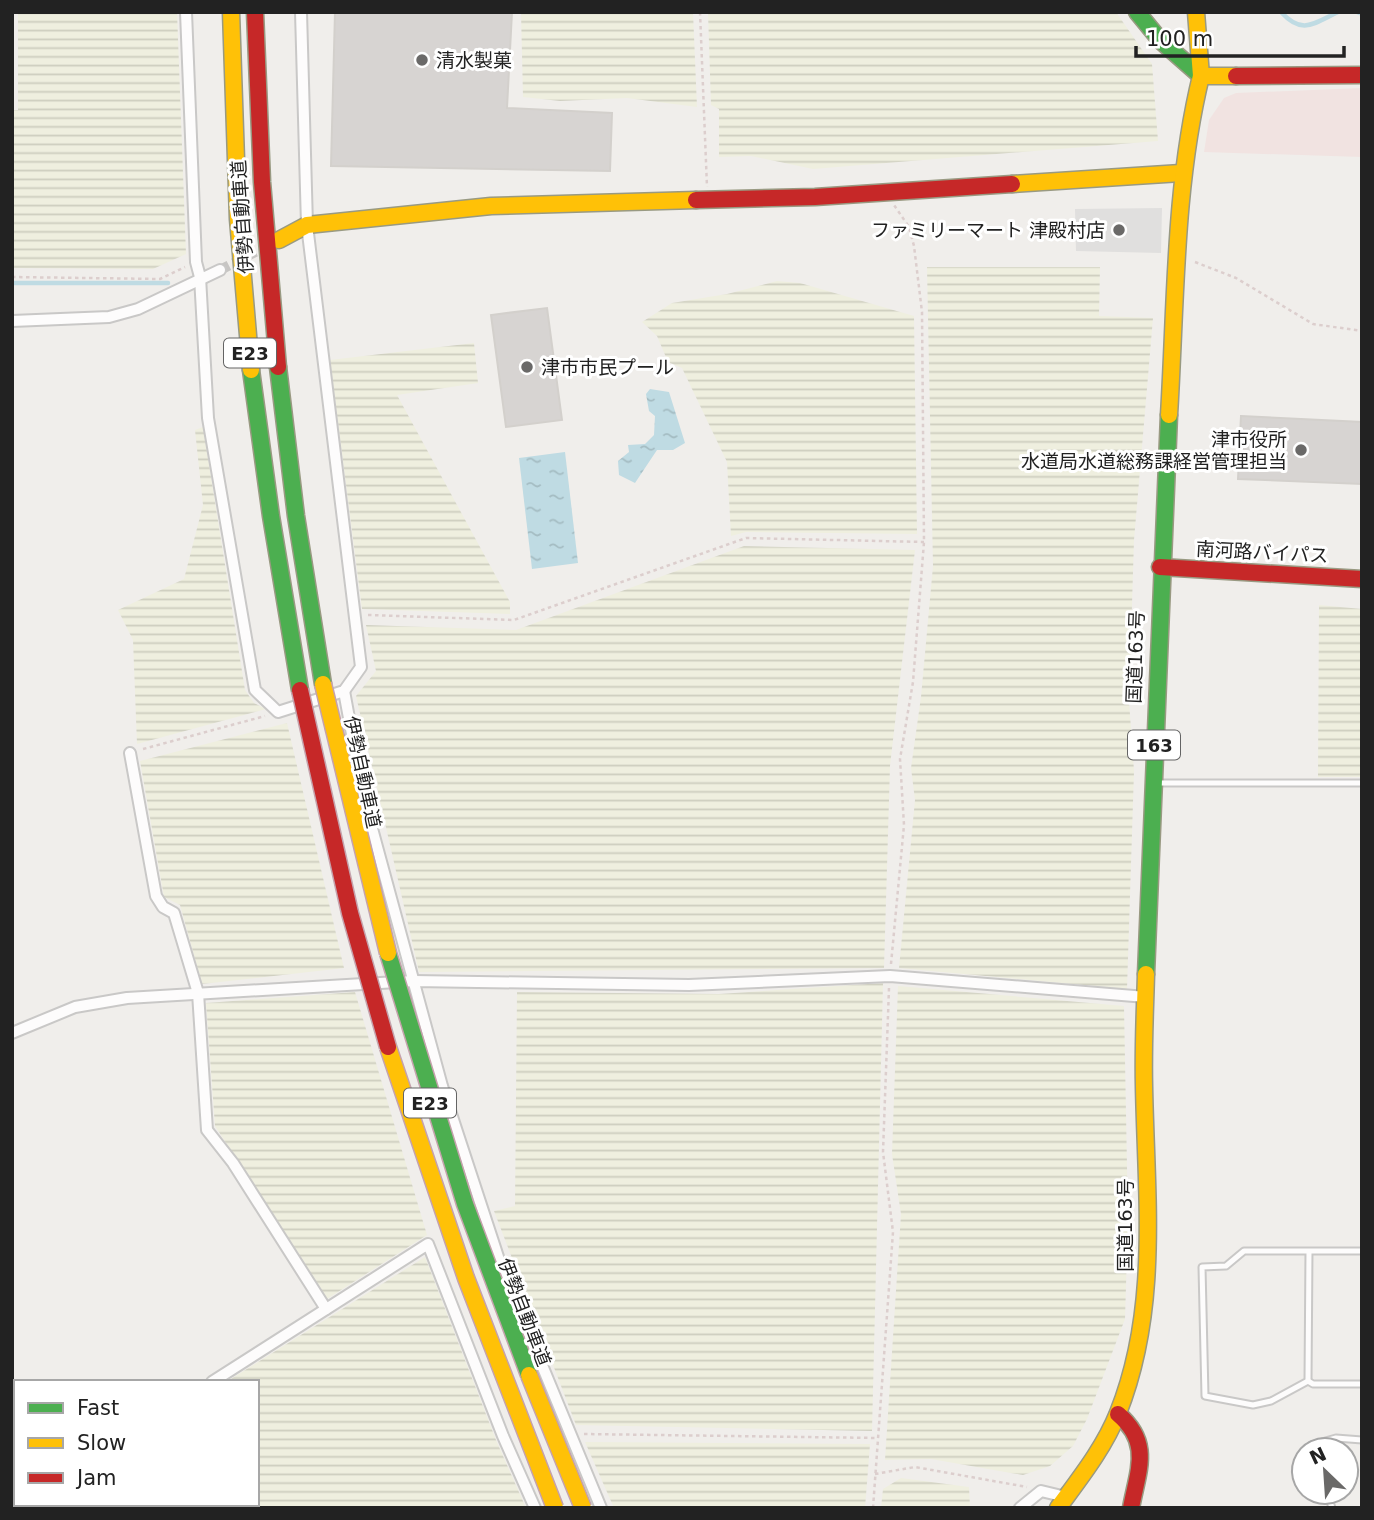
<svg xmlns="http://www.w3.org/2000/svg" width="1374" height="1520" font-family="'DejaVu Sans','Noto Sans JP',sans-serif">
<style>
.commercial{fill:#f1e3e1}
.farmland{fill:url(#farmland-rules)}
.parking{fill:#e0dfde}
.water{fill:url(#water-ripples)}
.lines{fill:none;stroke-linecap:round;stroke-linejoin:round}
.stream{stroke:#bfdbe3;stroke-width:4.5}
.building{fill:#d7d4d2;stroke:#d3d0cc;stroke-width:2}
.street-tunnel{stroke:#c7c5c3;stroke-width:10;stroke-dasharray:10 5;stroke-linecap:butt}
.lane-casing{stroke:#c9c8c7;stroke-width:9}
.street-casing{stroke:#c9c8c7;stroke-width:14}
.fast-casing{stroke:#999a82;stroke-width:19}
.slow-casing{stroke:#999a82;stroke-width:19}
.jam-casing{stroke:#999a82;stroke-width:19}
.path{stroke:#dccecd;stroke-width:2.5;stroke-dasharray:3.5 3.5;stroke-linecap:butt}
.lane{stroke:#fdfcfc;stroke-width:5}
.street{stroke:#fdfcfc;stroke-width:10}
.fast{stroke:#4caf50;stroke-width:16}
.slow{stroke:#ffc107;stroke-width:16}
.jam{stroke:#c62828;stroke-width:16}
.fast-bridge-casing{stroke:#c5a2ac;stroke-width:19;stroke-linecap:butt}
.slow-bridge-casing{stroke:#c5a2ac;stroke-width:19;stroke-linecap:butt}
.jam-bridge-casing{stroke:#c5a2ac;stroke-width:19;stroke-linecap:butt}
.fast-bridge{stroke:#4caf50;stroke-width:16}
.slow-bridge{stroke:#ffc107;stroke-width:16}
.jam-bridge{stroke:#c62828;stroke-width:16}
.poi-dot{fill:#6a6968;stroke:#fff;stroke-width:2.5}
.labels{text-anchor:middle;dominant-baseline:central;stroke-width:6;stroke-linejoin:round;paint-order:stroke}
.shield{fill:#fff;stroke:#646464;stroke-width:2}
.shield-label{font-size:18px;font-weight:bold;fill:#222}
.poi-label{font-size:19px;fill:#222;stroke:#fff;text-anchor:start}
.street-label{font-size:19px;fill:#222;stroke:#fff}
</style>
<defs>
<pattern id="farmland-rules" width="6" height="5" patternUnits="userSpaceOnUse" patternTransform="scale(1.75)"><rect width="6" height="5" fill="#efefdf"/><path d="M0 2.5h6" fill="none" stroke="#cdcdbf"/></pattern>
<pattern id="water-ripples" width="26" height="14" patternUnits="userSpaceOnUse" patternTransform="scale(1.75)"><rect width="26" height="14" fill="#bfdbe3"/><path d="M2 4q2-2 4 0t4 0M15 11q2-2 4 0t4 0" fill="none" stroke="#a4bcc2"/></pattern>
</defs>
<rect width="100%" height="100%" fill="#f0eeeb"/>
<path class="commercial" d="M1362,88V157L1204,152L1209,120L1224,98L1236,93Z"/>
<g class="farmland">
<path d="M18,12H177L186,254L153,269L12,268V110H18Z"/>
<path d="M521,12H693L697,107L627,98L560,101L523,97Z"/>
<path d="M708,12H1116L1152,64L1158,141L813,169L751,156L719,157V109L711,105Z"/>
<path d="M927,267H1100L1099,316L1153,318L1134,540L1129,701L1134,771L1127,989L899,968L915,800L911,768L921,697L933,566Z"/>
<path d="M777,281L800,283L914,316L917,534L746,532L731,536L727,462L682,368L668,362L657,336L642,322L672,303L727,294Z"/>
<path d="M474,343L478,383L397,395L510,602V614L362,609L330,360Z"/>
<path d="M203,427L245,690L254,703L266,709L137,744L133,640L118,610L184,579L203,505L195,430Z"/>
<path d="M744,546L915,550L890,766L884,968L419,972L356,696L376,671L366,625L516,630Z"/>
<path d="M1319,605L1362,609V777H1318Z"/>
<path d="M287,723L344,968L202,984L180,905L164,897L140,761Z"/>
<path d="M883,983L872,1431L576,1425L494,1211L515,1206L517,992L719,994Z"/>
<path d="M898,986L1124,1006L1128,1220L1125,1319L1087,1419L1073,1446L1050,1466L1023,1475L931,1459L885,1460L901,1214L892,1154Z"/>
<path d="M355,992L427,1235L327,1299L215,1126L206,1003Z"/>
<path d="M425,1257L496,1440L526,1508H26L32,1504H257V1382H226Z"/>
<path d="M585,1442L870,1444L865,1508H614Z"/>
<path d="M901,1478L969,1487L970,1508H881L883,1489Z"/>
</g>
<path class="parking" d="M1162,208L1161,253L1076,251L1075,209Z"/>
<g class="water">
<path d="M650,389L669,392L685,443L673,450H657L635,483L619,475L618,461L629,452L628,445L645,444L654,435L655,416L649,411L646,394Z"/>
<path d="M565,452L578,563L532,569L519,458Z"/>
</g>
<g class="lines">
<g class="stream">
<path d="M1281,12C1302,35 1313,24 1338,12"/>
<path d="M1357,12L1362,14"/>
<path d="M12,283H168"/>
</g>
</g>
<g class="building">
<path d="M335,12H512L507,108L612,113L610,171L331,166Z"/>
<path d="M547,308L562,420L506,427L491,315Z"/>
<path d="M1241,416L1362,422V484L1238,479Z"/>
</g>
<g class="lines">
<path class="street-tunnel" d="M220,270L267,246"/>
<g class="lane-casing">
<g id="lane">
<path d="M1156,783H1362"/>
<path d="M1309,1251L1308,1381L1271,1401L1253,1405L1205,1396L1202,1267L1226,1266L1244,1251H1362"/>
<path d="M1308,1381L1313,1384H1362"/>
<path d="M1311,1450V1445L1336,1438L1362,1440"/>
<path d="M1327,1492L1332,1508"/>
</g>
</g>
<g class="street-casing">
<g id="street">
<path d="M186,12L196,262L200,277L208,418L255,690L278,712L344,691L361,667L307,225L301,12"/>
<path d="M12,321L109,317L138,309L220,270"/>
<path d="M344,691L364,799L442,1086L501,1266L601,1508"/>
<path d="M130,753L156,896L163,907L174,913L198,993L207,1130L233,1163L326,1309"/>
<path d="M12,1033L75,1007L127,998L414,981L689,985L890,976L1146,997"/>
<path d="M212,1382L428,1244L503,1436L535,1508"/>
<path d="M13,1508L19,1504"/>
<path d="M1020,1508L1041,1491L1066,1497"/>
</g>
</g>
<g class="fast-casing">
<g id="fast">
<path d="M1137,12L1160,40L1201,76"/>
<path d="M278,367L296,516L323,684"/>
<path d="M251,370L271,516L300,690"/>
<path d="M1146,974L1169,415"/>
</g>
</g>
<g class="slow-casing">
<g id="slow">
<path d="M231,12L238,219L251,370"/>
<path d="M1196,12L1201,76"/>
<path d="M1012,184L1181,173"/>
<path d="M279,240L307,225L491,206L696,200"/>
<path d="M1169,415C1176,302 1174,187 1201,76H1236"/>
<path d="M1058,1508C1080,1478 1104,1448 1118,1413C1160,1308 1146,1196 1144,1086C1143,1048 1145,1011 1146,974"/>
</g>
</g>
<g class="jam-casing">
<g id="jam">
<path d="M255,12L262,182L278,367"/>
<path d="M1236,76L1362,75"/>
<path d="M696,200L815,197L1012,184"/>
<path d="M1160,567L1362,579"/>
<path d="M1118,1414C1152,1443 1138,1470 1131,1508"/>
</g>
</g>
<g class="path">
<path d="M700,12L707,187"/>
<path d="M1195,262L1236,278L1313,324L1362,331"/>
<path d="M12,277L160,279L185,267"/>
<path d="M368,615L514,620L746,538L924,542"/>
<path d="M143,749L265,716"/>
<path d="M891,964L904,825L900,759L913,682L924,542L922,312L914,246L909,227L894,205"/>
<path d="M584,1434L878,1438"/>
<path d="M875,1474L915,1467L1027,1487"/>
<path d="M873,1508L893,1232L883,1152L889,988"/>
</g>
<use href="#lane" class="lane"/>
<use href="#street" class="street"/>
<use href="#fast" class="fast"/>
<use href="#slow" class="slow"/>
<use href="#jam" class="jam"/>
<g class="fast-bridge-casing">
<path id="fast-bridge" d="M388,953L465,1204L529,1375"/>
</g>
<g class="slow-bridge-casing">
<g id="slow-bridge">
<path d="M323,684L388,953"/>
<path d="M388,1047L466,1278L555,1508"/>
<path d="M529,1375L583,1508"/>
</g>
</g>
<g class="jam-bridge-casing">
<path id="jam-bridge" d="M300,690L350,913L388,1047"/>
</g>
<use href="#fast-bridge" class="fast-bridge"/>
<use href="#slow-bridge" class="slow-bridge"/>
<use href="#jam-bridge" class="jam-bridge"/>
</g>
<g class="poi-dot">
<circle cx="422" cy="60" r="7"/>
<circle cx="1119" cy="230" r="7"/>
<circle cx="527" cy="367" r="7"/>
<circle cx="1301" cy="450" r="7"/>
</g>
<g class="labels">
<g class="shield">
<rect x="224" y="338.5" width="52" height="29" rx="5"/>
<rect x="1128" y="730.5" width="52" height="29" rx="5"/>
<rect x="404" y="1088.5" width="52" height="29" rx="5"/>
</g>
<g class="shield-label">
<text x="250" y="353">E23</text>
<text x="1154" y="745">163</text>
<text x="430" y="1103">E23</text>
</g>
<g class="poi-label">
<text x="436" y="60">清水製菓</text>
<text x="1105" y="230" text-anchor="end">ファミリーマート 津殿村店</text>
<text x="541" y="367">津市市民プール</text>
<text x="1287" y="439" text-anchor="end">津市役所<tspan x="1287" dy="22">水道局水道総務課経営管理担当</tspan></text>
</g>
<g class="street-label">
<text transform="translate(242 217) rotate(-94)">伊勢自動車道</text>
<text transform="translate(1262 552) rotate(3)">南河路バイパス</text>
<text transform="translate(1135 657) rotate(-88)">国道163号</text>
<text transform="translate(363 772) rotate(78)">伊勢自動車道</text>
<text transform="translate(1125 1225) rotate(-90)">国道163号</text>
<text transform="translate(525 1312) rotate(69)">伊勢自動車道</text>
</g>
</g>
<rect width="1374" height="1520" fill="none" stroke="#222222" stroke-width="28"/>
<rect x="14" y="1380" width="245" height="126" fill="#ffffff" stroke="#a7a7a7" stroke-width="2"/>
<rect x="28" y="1403" width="35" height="10" fill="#4caf50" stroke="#a7a7a7" stroke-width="2"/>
<text x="77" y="1415" font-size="21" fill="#222222">Fast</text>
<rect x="28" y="1438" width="35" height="10" fill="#ffc107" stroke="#a7a7a7" stroke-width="2"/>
<text x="77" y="1450" font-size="21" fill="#222222">Slow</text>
<rect x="28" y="1473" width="35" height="10" fill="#c62828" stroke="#a7a7a7" stroke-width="2"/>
<text x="77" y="1485" font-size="21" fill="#222222">Jam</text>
<g transform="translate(1325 1471) rotate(335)"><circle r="33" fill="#ffffff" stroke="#a7a7a7" stroke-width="2"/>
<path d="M0-5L12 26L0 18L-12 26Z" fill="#6a6968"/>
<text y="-10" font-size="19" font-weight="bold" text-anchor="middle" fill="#222222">N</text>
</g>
<path d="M1136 46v10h208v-10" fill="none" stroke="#222222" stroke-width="3.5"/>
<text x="1146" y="46" font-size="21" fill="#222222" stroke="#ffffff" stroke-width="5" paint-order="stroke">100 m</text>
</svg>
